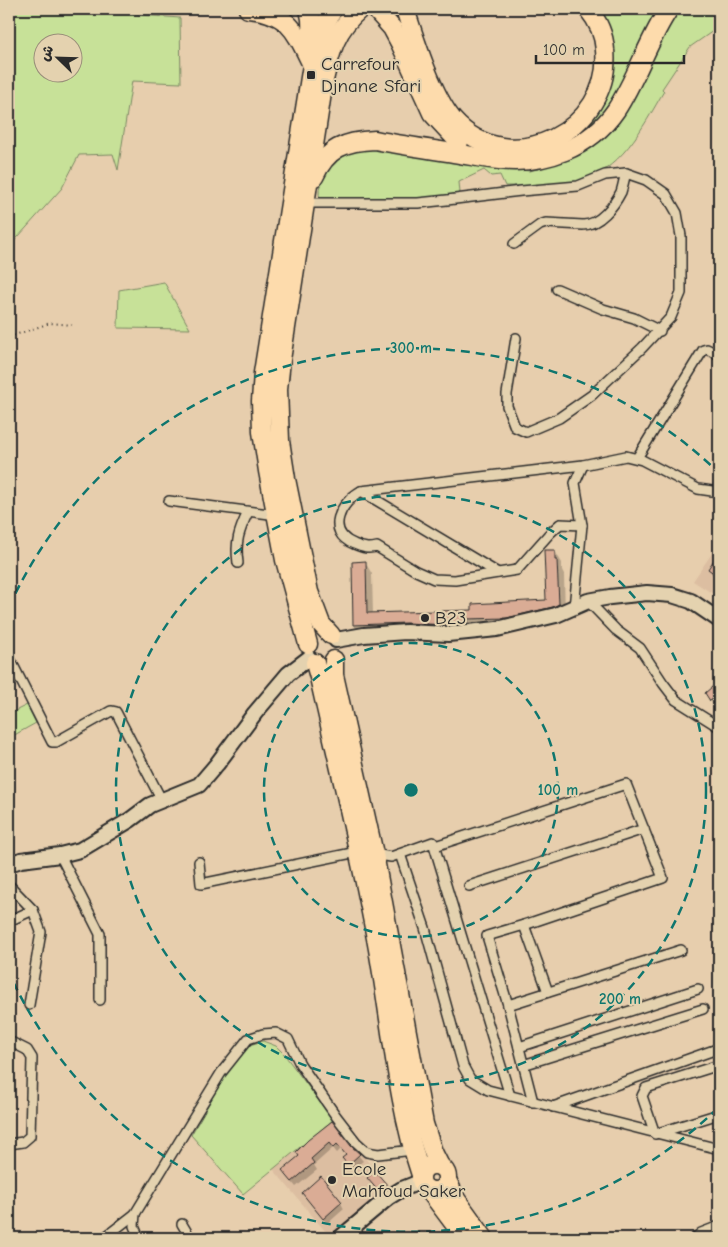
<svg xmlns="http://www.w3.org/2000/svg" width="728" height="1247" font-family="'Comic Neue','Playpen Sans Arabic',sans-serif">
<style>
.built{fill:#dcbea1}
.green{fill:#c7e198;stroke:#798662;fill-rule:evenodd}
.shadow{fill:#0003}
.building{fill:#daac95;stroke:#2b2b2b}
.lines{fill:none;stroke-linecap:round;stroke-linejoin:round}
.lane-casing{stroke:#2b2b2b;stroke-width:8}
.street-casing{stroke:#2b2b2b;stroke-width:12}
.secondary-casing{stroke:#2b2b2b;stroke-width:18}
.highway-casing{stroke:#2b2b2b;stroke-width:21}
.path{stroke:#2b2b2b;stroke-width:2;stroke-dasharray:1 4;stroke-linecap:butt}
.lane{stroke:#e4d2af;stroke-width:4.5}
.street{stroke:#e4d2af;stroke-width:9}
.secondary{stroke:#e4d2af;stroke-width:14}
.highway{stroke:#fddbac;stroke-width:18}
.ring{fill:none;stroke:#0f766e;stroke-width:2.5;stroke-dasharray:9 6}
.poi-dot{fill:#2b2b2b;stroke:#e4d2af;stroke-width:2}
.labels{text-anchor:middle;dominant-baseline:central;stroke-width:4;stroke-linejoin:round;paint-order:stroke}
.poi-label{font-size:19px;fill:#2b2b2b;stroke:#e4d2af;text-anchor:start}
.centre{fill:#0f766e;stroke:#e4d2af;stroke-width:2.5}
.ring-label{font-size:15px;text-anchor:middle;font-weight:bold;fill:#0f766e;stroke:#e4d2af;stroke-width:4;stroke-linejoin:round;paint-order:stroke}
</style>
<rect width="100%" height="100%" fill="#e7cead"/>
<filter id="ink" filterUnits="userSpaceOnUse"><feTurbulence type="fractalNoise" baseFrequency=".02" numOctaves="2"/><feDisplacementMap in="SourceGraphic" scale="10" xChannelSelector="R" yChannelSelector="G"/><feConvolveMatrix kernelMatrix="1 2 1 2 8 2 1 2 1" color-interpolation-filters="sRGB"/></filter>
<g filter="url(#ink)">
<g class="built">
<path d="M719,543V593L715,595L693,581Z"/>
<path d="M333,1120L390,1188L331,1238L273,1169Z"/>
</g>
<g class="green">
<path d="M9,9H110L140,15L180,18L181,83L132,81L118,170L113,154L79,155L62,188L9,247ZM72,42V72H42V42Z"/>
<path d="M592,9H663L603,117L574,142L523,154L604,91Z"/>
<path d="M679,9H719V37L713,31L690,47L662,89L664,91C643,127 620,173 575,183C552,188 528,186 505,186L500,175L491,176L484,170L459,182L460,193L418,200L320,199C316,187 325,172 329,161L365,147L491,167L530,171L554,164L581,152L669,22Z"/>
<path d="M164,282L190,329L118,328L119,290Z"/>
<path d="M27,705L36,723L9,738V714Z"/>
<path d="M263,1041L276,1046L284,1054L333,1120L243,1194L191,1135L227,1072L249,1045Z"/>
</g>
<g class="shadow">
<path d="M555,551L562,563V570L564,574L565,616L361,637L354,625L365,562L372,574L373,614L474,611L547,602Z"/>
<path d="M719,554V581L714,577L709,569Z"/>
<path d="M719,683V702L718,701L713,704L706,693Z"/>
<path d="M332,1123L363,1161L352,1170L343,1158L346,1156L341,1149L337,1153L333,1148L314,1165L317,1170L296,1187L287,1176L300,1156Z"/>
<path d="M371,1182L388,1188L390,1191L383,1196Z"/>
<path d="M303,1194L341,1203L344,1209L327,1224Z"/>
</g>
<g class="building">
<path d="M544,550H555V560H557L559,604L553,607L507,618L467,619V623L448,625L406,623L353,625L352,562L366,561L367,613L472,610V604L546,600Z"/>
<path d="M719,552V573L717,571L715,574L708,569Z"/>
<path d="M719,681V695L710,701L705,693Z"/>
<path d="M332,1121L351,1146L360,1154L348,1165L342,1158L346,1155L337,1144L333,1148L329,1143L311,1159L314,1163L292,1182L282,1170L299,1156L296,1152L308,1140Z"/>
<path d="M375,1171L389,1187L380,1193L367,1178Z"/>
<path d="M321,1176L342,1202L323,1219L302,1193Z"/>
</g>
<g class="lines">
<g class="lane-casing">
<path id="lane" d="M714,491L719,482"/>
</g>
<g class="street-casing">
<g id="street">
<path d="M306,203H418L447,200L521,191L578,186L605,175L626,173L646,180L666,194L677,213L681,236V293L671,317L642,348L592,395L559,418L526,432L515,427L507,406V394L516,338"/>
<path d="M514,244L540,225L546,223L583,225C599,225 614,206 621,192C623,186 624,179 626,173"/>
<path d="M557,289L603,309L634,318L660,331"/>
<path d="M637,458L703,350L707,349L719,355"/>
<path d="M361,491L498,573"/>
<path d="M169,501L277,515"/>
<path d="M582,525L560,524L550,533L517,570L455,580L434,579L416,571L377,547C368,549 363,548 354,544C325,532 340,503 361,491L583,465L626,456L642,460L698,489L719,492"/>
<path d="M238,563C235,542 239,531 248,512"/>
<path d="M588,601L616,630L640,648L663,683L676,700L719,727"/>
<path d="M574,608L582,525L575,483L583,465"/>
<path d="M9,657L52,742H56L111,711L116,712L162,801"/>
<path d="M435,846L626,784L663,878L524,925L487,936L508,1005"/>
<path d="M374,854L391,857L433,842L510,1096"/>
<path d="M400,854L425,928L463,1066L470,1079L488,1090L719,1149"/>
<path d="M60,855L100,934V1000"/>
<path d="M199,862L201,884L357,852"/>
<path d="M9,885L33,910L41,932L29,1005"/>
<path d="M469,886L644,829"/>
<path d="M9,921L33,910"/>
<path d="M524,925L548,992"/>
<path d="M9,1041L27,1050L32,1058L30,1136L23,1142L9,1144"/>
<path d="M519,1047L698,989"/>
<path d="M523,1065L703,1009"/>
<path d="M719,1065L646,1088L642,1096L655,1134L719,1114"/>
<path d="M533,1102L508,1005L681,950"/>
<path d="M553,1107L717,1049"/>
<path d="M182,1224L188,1234L186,1238"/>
<path d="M357,1226V1238"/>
<path d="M104,1238L135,1214"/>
<path d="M139,1238L134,1226L135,1214L221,1073L248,1039L263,1034L276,1033L288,1039L300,1064L336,1116L356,1142L367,1152L378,1154L413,1150"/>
<path d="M695,1238L701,1233L719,1226"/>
</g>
</g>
<g class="secondary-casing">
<g id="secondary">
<path d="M336,640L364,635L406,632L448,634L497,629L556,615L588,601L610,597L647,593L672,595L691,601L719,620"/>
<path d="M9,864L21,860L60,855L80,850L130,820L150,805L199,785L217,764L255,713L288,674L309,658"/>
<path d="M340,1238L389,1197L402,1189L422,1181"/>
</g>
</g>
<g class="highway-casing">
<g id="highway">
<path d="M248,9C289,12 296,32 312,65"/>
<path d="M309,9L311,19L312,46"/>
<path d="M405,9C415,40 432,95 453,120C509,183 613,130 605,50C604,34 598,21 588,9"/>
<path d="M376,10L392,28L400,43L432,113L459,142"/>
<path d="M314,177C327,148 345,141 375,140C401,145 428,149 454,153C469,155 484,159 499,160C544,165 590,148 616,110C637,78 648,40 669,9"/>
<path d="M331,635L321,624L309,592L286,479L280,441L278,389L281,360L324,80C331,50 336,29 360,9"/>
<path d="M308,644L285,560L268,471L262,432L261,401L263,373L312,65L323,28L333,9"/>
<path d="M334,660V675L374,854L424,1124L433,1152L440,1166"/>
<path d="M315,663L319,677C338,762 359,847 375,933C391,1013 395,1097 421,1175"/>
<circle cx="434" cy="1178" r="13"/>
<path d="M447,1180L456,1199L484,1238"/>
<path d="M429,1190L465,1238"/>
</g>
</g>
<path class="path" d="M9,337L50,323L72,325"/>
<use href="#lane" class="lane"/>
<use href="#street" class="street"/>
<use href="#secondary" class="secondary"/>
<use href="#highway" class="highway"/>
</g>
</g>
<g class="ring">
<circle cx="411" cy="790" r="147"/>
<circle cx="411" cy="790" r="295"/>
<path d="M718 1108A442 442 0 0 1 9 973M9 607A442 442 0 0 1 718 472"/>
</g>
<g class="poi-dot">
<rect x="306" y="70" width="10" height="10" rx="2.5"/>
<circle cx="425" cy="618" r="5"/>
<circle cx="332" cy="1180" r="5"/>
</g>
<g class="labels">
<g class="poi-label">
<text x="321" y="64">Carrefour<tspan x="321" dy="22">Djnane Sfari</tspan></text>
<text x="435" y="618">B23</text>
<text x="342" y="1169">Ecole<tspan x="342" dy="22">Mahfoud Saker</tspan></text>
</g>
</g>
<circle cx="411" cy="790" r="8" class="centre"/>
<g class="ring-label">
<text x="411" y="353">300 m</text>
<text x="558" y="795">100 m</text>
<text x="620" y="1004">200 m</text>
</g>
<rect width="728" height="1247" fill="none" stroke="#e4d2af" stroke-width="30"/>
<rect x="15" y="15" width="698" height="1217" fill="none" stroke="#2b2b2b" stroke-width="2" filter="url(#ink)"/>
<g transform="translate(58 58) rotate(293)"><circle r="24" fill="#e4d2af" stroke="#9a8f7a"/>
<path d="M0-4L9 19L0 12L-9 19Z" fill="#2b2b2b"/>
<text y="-8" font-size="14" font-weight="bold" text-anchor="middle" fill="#2b2b2b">ش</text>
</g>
<path d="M536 55v8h148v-8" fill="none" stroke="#2b2b2b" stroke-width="2.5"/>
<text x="543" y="55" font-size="15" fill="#2b2b2b" stroke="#e4d2af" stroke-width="4" paint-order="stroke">100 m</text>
</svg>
